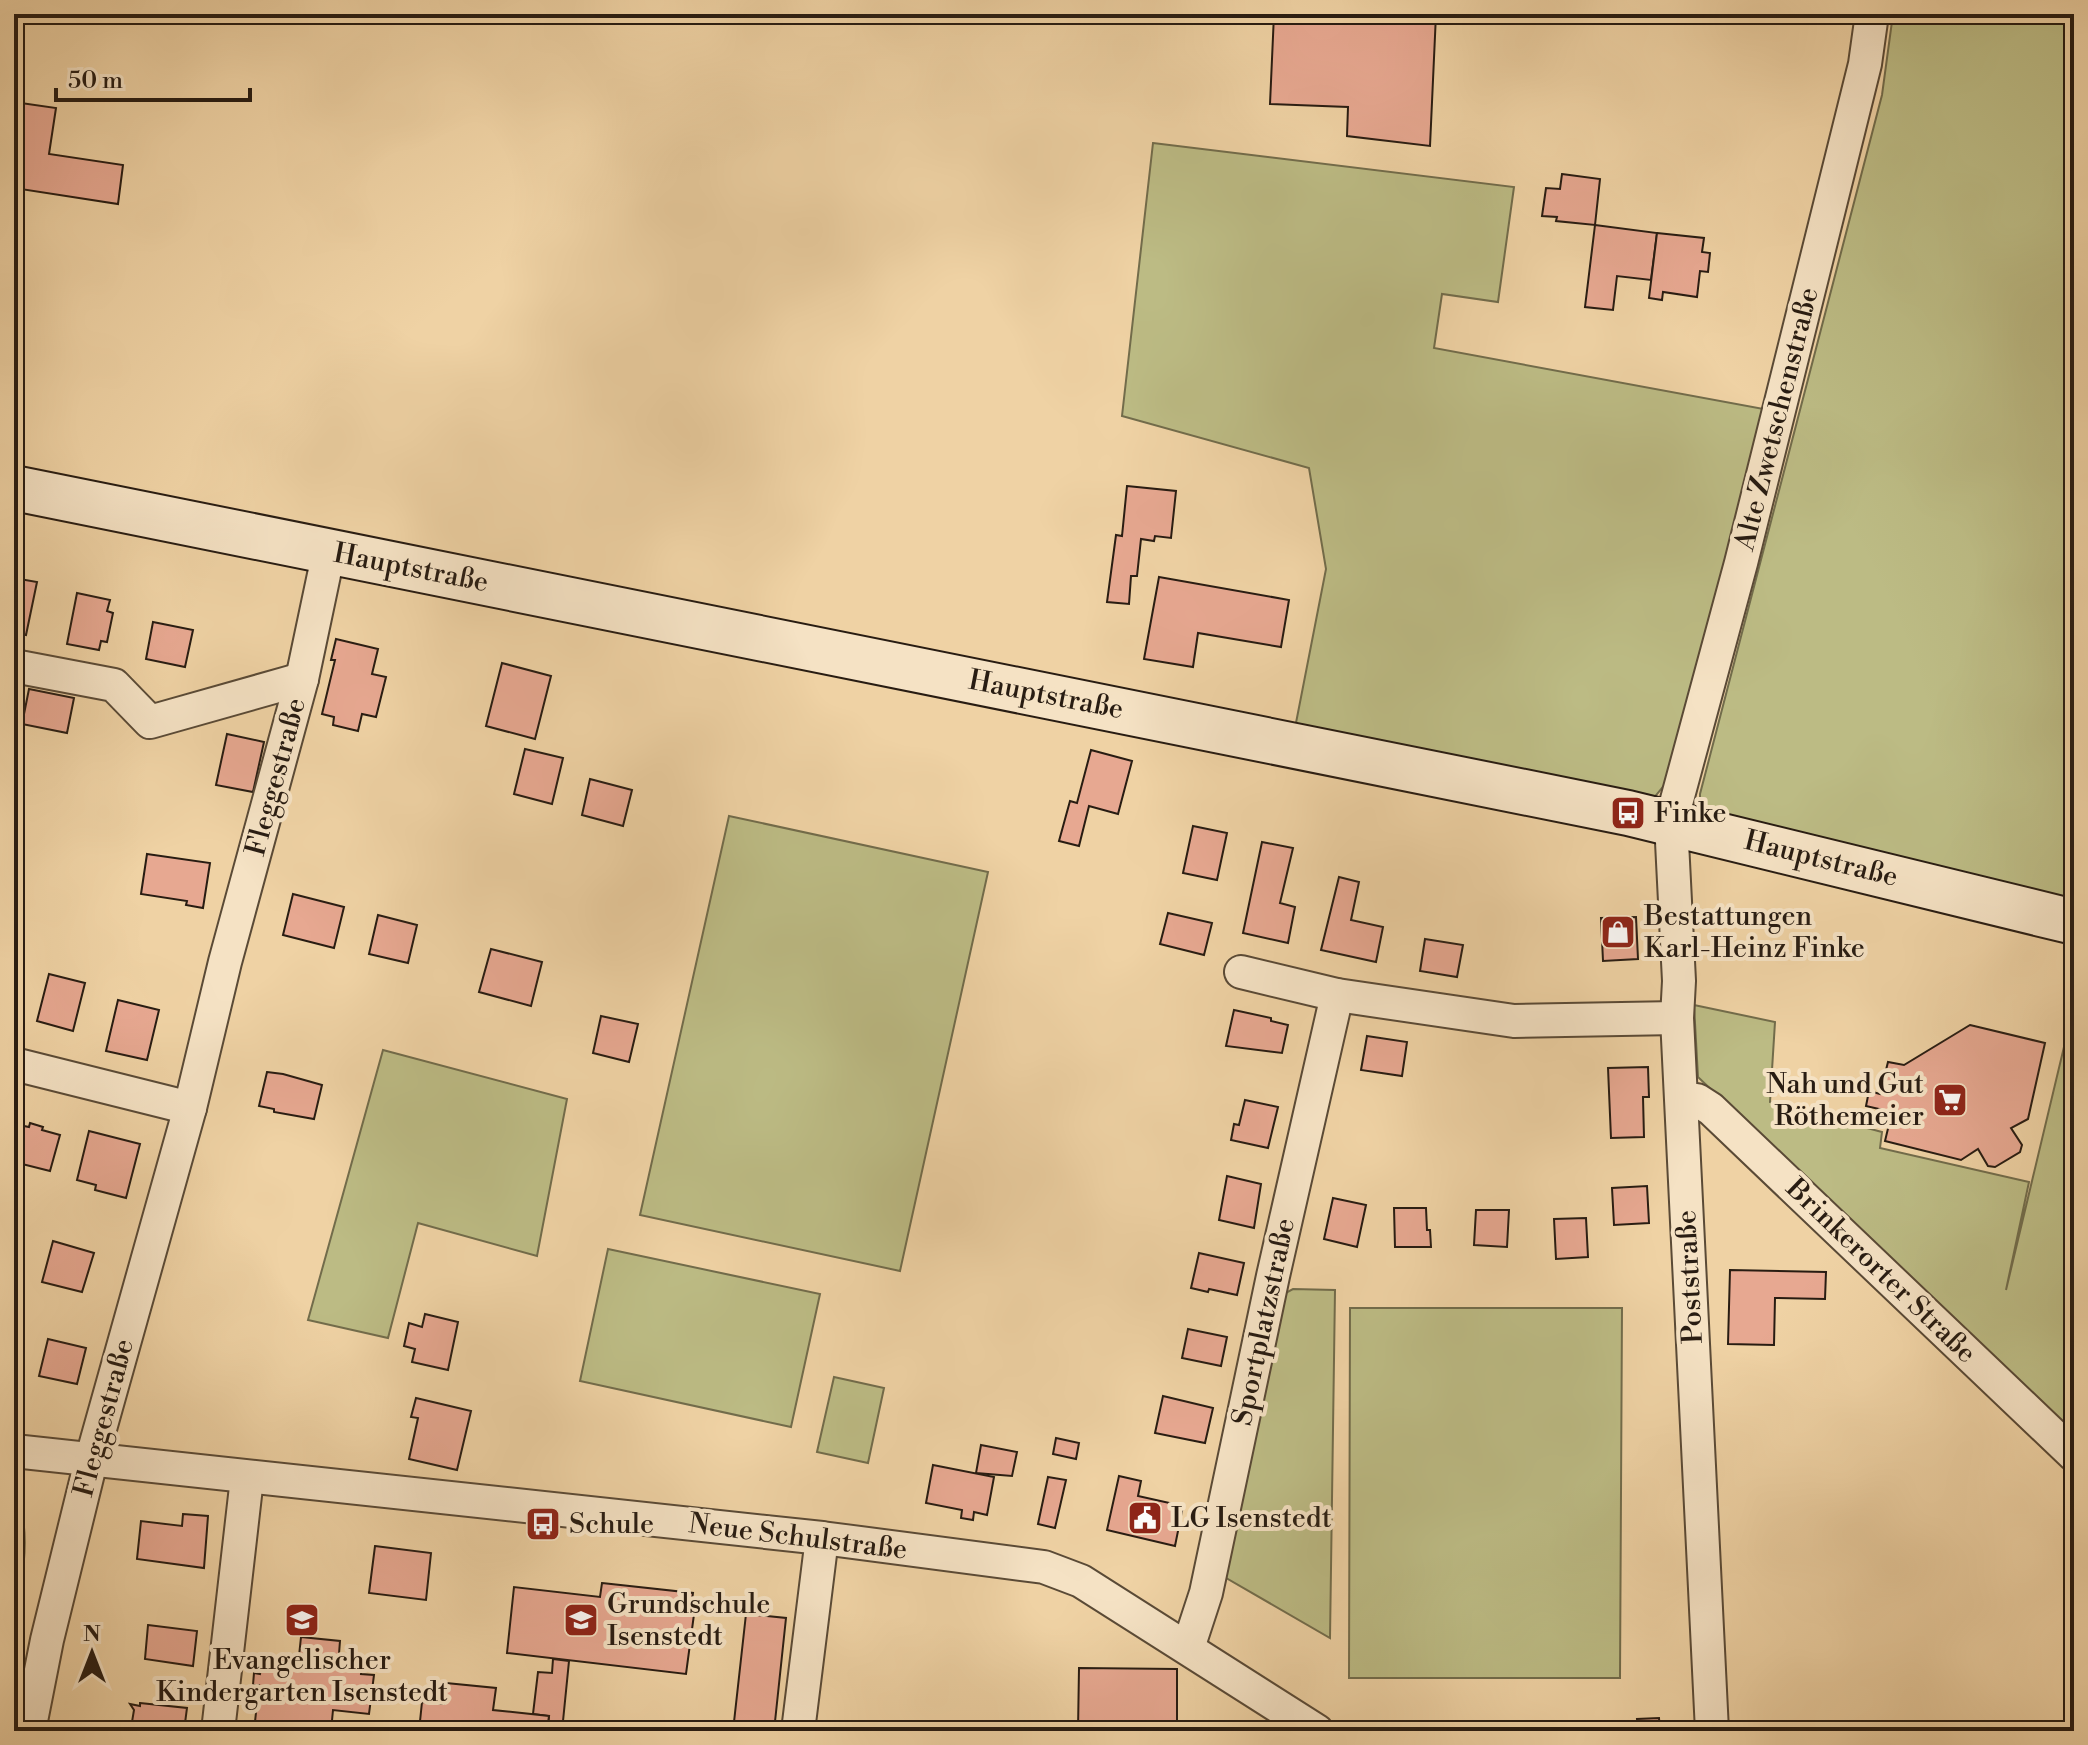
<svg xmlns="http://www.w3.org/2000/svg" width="2088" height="1745" font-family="'Libre Bodoni',serif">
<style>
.green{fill:#bcbb84;stroke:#726c4b;stroke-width:2}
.building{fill:#e7a891;stroke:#281c12;stroke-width:2}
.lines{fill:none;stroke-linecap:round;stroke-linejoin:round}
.minor-casing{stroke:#5a4a36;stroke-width:36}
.secondary-casing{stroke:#281c12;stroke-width:48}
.minor{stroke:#f5e2c4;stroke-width:32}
.secondary{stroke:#f5e2c4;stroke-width:44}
.labels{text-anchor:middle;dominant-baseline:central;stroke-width:8;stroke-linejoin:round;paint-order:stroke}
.street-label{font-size:28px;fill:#281c12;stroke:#f5e2c4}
.poi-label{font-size:28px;fill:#281c12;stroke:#f5e2c4;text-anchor:start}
</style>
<rect width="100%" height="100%" fill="#efd2a4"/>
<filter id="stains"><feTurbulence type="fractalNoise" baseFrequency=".0025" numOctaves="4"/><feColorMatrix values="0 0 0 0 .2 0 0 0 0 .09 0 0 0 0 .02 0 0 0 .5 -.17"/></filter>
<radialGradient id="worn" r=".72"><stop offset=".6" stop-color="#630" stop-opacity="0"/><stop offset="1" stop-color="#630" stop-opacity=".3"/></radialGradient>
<g class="green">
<path d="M1893,14H2074V902L1700,811V794L1882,95Z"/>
<path d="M1153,143L1514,187L1498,302L1442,294L1434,348L1769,410L1672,776L1653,799L1295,728L1326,569L1309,468L1122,416Z"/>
<path d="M729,816L988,872L900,1271L640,1215Z"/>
<path d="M1694,1005L1775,1022L1770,1102L1882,1132L1880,1148L2029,1182L2006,1290L2074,1005V1429L2068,1431L1698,1077Z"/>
<path d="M383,1050L567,1099L537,1256L418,1223L388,1338L308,1320Z"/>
<path d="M608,1249L820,1294L791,1427L580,1381Z"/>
<path d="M1293,1289L1335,1290L1330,1638L1221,1575L1280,1296Z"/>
<path d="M1350,1308H1622L1620,1678H1349Z"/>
<path d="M834,1377L884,1388L868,1463L817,1452Z"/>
<path d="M14,1505L21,1510C30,1544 21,1586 14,1620Z"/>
</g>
<g class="building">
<path d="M1274,14H1436L1430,146L1347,136L1348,107L1270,104Z"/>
<path d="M1533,14H1651V19Z"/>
<path d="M14,102L56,108L49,154L123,165L118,204L14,188Z"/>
<path d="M1562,174L1600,179L1595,225L1556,221L1557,217L1542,216L1546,188L1560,189Z"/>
<path d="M1595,225L1657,233L1651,280L1617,276L1613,310L1585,307Z"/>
<path d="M1657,233L1704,238L1702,252L1710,253L1708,272L1700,271L1697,297L1663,292L1662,300L1649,298Z"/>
<path d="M1127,486L1176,491L1171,538L1155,536L1154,541L1141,539L1137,576H1131L1129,604L1107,602L1116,535L1122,536Z"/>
<path d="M1159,577L1289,600L1281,647L1198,633L1193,667L1144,659Z"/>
<path d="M14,578L37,582L26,635L14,633Z"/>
<path d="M77,593L110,600L107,611L113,613L107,642L101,641L99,650L67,644Z"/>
<path d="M153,622L193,630L185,667L146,659Z"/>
<path d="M336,639L378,649L372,674L386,677L376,717L362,714L358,731L333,725L334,717L322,714L335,660H331Z"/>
<path d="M502,663L551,676L535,739L486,726Z"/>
<path d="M29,689L74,698L67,733L22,724Z"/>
<path d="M227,734L264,742L253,792L216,785Z"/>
<path d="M525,749L563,758L552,804L514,794Z"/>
<path d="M1091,750L1132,761L1118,814L1089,806L1079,846L1059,841L1070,801L1077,803Z"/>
<path d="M590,779L632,790L623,826L582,815Z"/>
<path d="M1193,826L1227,833L1217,880L1183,873Z"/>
<path d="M1262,842L1293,848L1280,903L1295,907L1288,943L1243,933Z"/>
<path d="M147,854L210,863L203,908L186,905L187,901L141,894Z"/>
<path d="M1339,877L1359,882L1351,920L1383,927L1376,962L1321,950Z"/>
<path d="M293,894L344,907L334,948L283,935Z"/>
<path d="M1168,913L1212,923L1204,955L1160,944Z"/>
<path d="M378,915L417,925L408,963L369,954Z"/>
<path d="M1636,917L1638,959L1603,961L1601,918Z"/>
<path d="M1425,939L1463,945L1457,977L1420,971Z"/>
<path d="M491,949L542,962L531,1006L479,992Z"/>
<path d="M49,974L85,983L73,1031L37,1021Z"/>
<path d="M118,1000L159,1010L147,1060L106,1051Z"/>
<path d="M1234,1010L1271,1018V1021L1288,1025L1282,1053L1226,1046Z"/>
<path d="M601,1016L638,1024L629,1062L593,1053Z"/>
<path d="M1970,1025L2045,1043L2028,1119L2011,1128L2022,1145L2020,1152L1995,1167L1988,1166L1978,1149L1961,1160L1885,1141L1892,1112L1866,1106L1869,1091L1880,1094L1888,1062L1904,1065Z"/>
<path d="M1367,1036L1407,1042L1402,1076L1361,1070Z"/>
<path d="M1648,1067L1649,1097H1643L1644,1137L1611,1138L1608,1068Z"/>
<path d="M267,1072L283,1074L322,1085L314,1119L274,1112V1109L259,1106Z"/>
<path d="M1245,1100L1278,1107L1268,1148L1231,1140L1234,1124L1239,1125Z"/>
<path d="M30,1123L43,1127L42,1130L60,1135L50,1171L14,1162V1124L29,1127Z"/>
<path d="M89,1131L140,1144L126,1198L95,1190L96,1185L77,1180Z"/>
<path d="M1227,1176L1261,1184L1254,1228L1219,1220Z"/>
<path d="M1647,1186L1649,1223L1614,1225L1612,1188Z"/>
<path d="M1333,1198L1366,1205L1357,1247L1324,1239Z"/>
<path d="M1394,1208H1426L1427,1230H1430L1431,1247H1395Z"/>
<path d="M1476,1210H1509L1507,1247L1474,1245Z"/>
<path d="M1586,1218L1588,1257L1556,1259L1554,1219Z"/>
<path d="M53,1241L94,1253L82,1292L42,1282Z"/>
<path d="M1199,1253L1244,1263L1237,1295L1209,1289L1208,1292L1191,1288Z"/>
<path d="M1730,1270L1826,1272L1825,1299L1775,1298L1774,1345L1728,1344Z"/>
<path d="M425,1314L458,1322L448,1370L412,1362L415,1349L404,1346L409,1323L422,1327Z"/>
<path d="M1188,1329L1227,1337L1221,1366L1182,1358Z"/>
<path d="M48,1339L86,1348L77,1384L39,1376Z"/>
<path d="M1163,1396L1213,1408L1205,1443L1155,1433Z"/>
<path d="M416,1398L471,1411L457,1470L409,1459L418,1418L411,1417Z"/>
<path d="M1056,1438L1079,1443L1076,1459L1053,1454Z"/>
<path d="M981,1445L1017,1452L1012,1476L976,1473Z"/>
<path d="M933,1465L994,1477L987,1515L974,1512L973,1520L961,1518L962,1510L926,1503Z"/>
<path d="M1119,1476L1141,1481L1138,1496L1183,1506L1175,1546L1107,1530Z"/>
<path d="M1048,1477L1066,1480L1055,1528L1038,1524Z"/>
<path d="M183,1514L208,1516L204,1568L137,1559L141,1521L182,1526Z"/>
<path d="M375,1546L431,1553L426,1600L369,1593Z"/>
<path d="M602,1583L693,1593L691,1607H695L686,1674L507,1653L514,1587L600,1597Z"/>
<path d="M746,1614L786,1618L774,1731H733Z"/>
<path d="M148,1625L197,1631L193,1666L145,1659Z"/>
<path d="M301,1637L340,1641L339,1654L363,1657L361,1674L374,1675L369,1714L333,1710L331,1731H305V1725L281,1722L280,1731H254L259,1685H253L254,1673L260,1674L263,1656L287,1659L288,1654L299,1656Z"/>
<path d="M553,1659L569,1661L562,1731H547L549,1716L533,1714L538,1672L552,1673Z"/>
<path d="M1079,1668L1177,1669V1731H1078Z"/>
<path d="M446,1683L496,1688L493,1710L549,1716L547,1731H419L422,1702L444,1704Z"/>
<path d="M140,1703L187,1708L184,1731H117L119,1721L132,1722L134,1710L130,1704L140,1706Z"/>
<path d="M1659,1718L1660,1731H1638L1637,1719Z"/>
</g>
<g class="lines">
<g class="minor-casing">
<g id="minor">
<path d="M14,666L114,685L150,722L302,679"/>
<path d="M1241,972L1337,995L1514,1021L1677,1018"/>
<path d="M14,1064L190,1108"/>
<path d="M1682,1100H1697L1711,1109L2074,1455"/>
<path d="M14,1451L822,1538L1044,1567L1081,1581L1317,1731"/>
<path d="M1188,1648L1206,1593L1273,1276L1337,995"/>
<path d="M29,1731L47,1640L91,1461L190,1108L225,962L302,679L329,551"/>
<path d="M218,1731L247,1478"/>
<path d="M798,1731L822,1538"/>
<path d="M1712,1731L1677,1018L1679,981L1671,822L1741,563L1865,64L1872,14"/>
</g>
</g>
<g class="secondary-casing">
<path id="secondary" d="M14,488L1628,813L2074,922"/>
</g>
<use href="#minor" class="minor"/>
<use href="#secondary" class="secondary"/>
</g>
<defs>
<g id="bus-square" transform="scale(1.8)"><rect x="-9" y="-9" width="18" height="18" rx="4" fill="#8f2418" stroke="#f5e2c4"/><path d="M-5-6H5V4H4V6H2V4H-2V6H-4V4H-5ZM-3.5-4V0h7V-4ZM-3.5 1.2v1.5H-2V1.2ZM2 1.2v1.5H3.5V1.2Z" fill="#fff"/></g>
<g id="shop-square" transform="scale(1.8)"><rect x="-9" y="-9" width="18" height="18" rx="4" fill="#8f2418" stroke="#f5e2c4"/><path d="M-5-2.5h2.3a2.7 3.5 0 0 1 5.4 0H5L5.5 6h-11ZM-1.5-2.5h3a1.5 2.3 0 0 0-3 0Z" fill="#fff"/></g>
<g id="supermarket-square" transform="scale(1.8)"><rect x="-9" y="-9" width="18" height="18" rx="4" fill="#8f2418" stroke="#f5e2c4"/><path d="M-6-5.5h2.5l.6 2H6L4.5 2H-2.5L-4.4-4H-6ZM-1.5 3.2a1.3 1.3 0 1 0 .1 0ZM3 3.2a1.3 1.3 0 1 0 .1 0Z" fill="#fff"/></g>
<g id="civic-square" transform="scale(1.8)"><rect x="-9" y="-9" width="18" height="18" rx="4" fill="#8f2418" stroke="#f5e2c4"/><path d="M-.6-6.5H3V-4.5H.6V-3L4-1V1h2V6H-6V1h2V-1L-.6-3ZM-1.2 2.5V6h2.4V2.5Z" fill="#fff"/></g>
<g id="school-square" transform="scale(1.8)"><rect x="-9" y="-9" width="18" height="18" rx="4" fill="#8f2418" stroke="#f5e2c4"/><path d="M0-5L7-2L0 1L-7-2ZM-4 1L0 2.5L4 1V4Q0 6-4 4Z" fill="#fff"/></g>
</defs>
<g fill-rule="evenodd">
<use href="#bus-square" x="1628" y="813"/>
<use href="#shop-square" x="1618" y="932"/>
<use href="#supermarket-square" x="1950" y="1100"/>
<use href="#civic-square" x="1145" y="1518"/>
<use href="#bus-square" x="543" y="1524"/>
<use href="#school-square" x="302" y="1620"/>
<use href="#school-square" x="581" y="1620"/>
</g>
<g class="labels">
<g class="street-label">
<text transform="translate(1777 419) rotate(-76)">Alte Zwetschenstraße</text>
<text transform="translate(411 568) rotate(11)">Hauptstraße</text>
<text transform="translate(1046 695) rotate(11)">Hauptstraße</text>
<text transform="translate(276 777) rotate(-75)">Fleggestraße</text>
<text transform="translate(1821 859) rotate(14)">Hauptstraße</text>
<text transform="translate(1881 1271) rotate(44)">Brinkerorter Straße</text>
<text transform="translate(1690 1277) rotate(-93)">Poststraße</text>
<text transform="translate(1264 1322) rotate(-78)">Sportplatzstraße</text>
<text transform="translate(104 1418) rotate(-75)">Fleggestraße</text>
<text transform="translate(798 1537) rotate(7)">Neue Schulstraße</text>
</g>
<g class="poi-label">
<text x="1654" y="813">Finke</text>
<text x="1644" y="916">Bestattungen<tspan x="1644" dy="32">Karl-Heinz Finke</tspan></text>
<text x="1924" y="1084" text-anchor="end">Nah und Gut<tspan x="1924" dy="32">Röthemeier</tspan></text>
<text x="1171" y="1518">LG Isenstedt</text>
<text x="569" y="1524">Schule</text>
<text x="607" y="1604">Grundschule<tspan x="607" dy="32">Isenstedt</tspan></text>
<text x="302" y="1660" text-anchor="middle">Evangelischer<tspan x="302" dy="32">Kindergarten Isenstedt</tspan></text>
</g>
</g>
<rect width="2088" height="1745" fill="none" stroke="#efd2a4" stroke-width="48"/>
<rect x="16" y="16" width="2056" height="1713" fill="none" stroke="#281c12" stroke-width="4"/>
<rect x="24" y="24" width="2040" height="1697" fill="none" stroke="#281c12" stroke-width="2"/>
<g transform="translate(92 1653)" stroke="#f5e2c4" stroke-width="6" paint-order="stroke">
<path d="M0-6L14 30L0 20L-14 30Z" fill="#281c12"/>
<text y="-12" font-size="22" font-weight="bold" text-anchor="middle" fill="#281c12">N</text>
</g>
<path d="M56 88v12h194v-12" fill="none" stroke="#281c12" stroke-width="4"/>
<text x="68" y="88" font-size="24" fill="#281c12" stroke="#f5e2c4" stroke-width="6" paint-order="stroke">50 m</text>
<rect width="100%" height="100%" filter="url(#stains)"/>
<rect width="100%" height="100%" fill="url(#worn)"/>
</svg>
